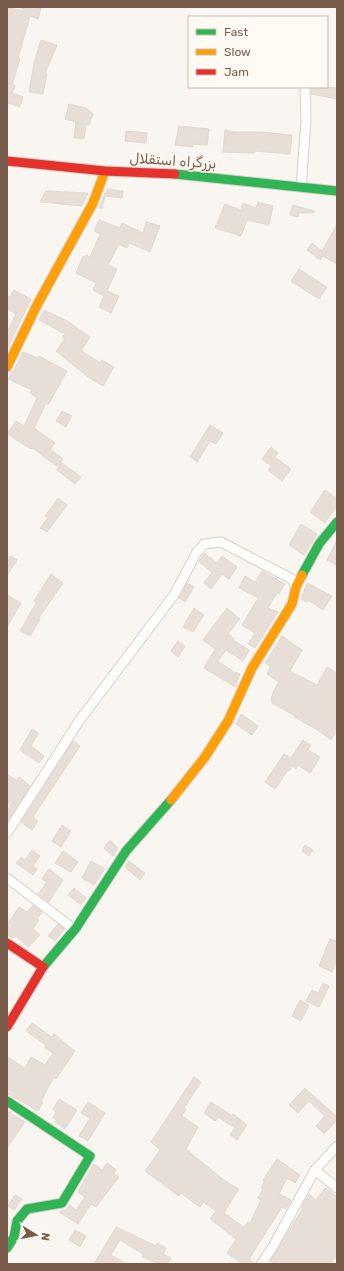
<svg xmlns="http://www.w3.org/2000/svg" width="344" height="1271" font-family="Rubik,Cairo,sans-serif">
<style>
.building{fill:#e6ded7;stroke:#e2d8d2}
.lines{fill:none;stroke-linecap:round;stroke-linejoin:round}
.street-casing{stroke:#d7d1cb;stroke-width:11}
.fast-casing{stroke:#d9d2cb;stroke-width:11}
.slow-casing{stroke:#d9d2cb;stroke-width:11}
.jam-casing{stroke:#d9d2cb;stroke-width:11}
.street{stroke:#fefefd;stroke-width:9}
.fast{stroke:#30b455;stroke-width:9}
.slow{stroke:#ff9f0a;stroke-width:9}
.jam{stroke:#e5322d;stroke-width:9}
.labels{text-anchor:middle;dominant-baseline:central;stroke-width:3;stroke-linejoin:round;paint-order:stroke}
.street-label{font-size:14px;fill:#7a5c4d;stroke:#fffaf3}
</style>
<rect width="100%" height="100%" fill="#f9f5f0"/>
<g class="building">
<path d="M7,7L22,11L23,7L41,8L38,19L30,16L18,58L20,59L12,85L15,86L12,93L23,97L20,107L9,103L7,105Z"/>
<path d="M41,40L57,45L45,74H47L43,94L29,92L34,63Z"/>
<path d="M312,87L337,88V99L311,94Z"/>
<path d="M69,104L86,108L93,114L89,125L86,124L84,139L74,138L76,122L65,119Z"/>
<path d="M179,126L209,129L207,145L193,144V147L175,145Z"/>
<path d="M225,130L234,132H261L292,135L290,154L255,151V153L223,152Z"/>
<path d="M126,131L147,133L146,143L125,141Z"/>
<path d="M107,189L123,191L122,198L105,196L102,208H99Z"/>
<path d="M46,191L88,193L82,206L40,202Z"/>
<path d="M258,202L273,206L269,225L247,220L241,236L215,228L225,204L241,210L243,203L256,208Z"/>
<path d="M293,205L314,211V213H299L298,217L290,215Z"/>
<path d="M99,220L120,228L122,223L143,233L146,222L160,226L150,252L129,243L127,248L119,244L108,265L117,269L107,291L119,296L111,313L99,307L104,296L93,290L96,283L76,273L83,256L85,257L86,255L90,257L100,234L94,231Z"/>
<path d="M337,225V264L323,256L320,260L307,250L312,243L322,251Z"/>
<path d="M299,269L327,287L319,299L291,281Z"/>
<path d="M14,290L31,299L7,349V333L16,314L7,309V296L10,297Z"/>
<path d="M44,310L69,322L90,337L81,351L101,363L102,360L114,367L103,386L88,377L56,351L65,339L62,337L65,334L39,320Z"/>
<path d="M23,352L38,358L39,356L67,371L48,405L46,403L34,428L55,443L50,449L63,459L58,467L32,448L31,449L7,434L16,421L24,426L37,398L30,393L32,390L8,379L14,370Z"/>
<path d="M62,411L72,416L66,427L56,421Z"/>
<path d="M210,425L223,433L216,444L210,441L197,462L190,457Z"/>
<path d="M271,447L278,453L275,457L291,469L282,481L268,470L271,466L262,459Z"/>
<path d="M62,463L81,477L75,484L57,470Z"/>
<path d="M325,490L337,499V506L325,523L310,512Z"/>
<path d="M58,498L67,505L47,532L40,528L48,518L45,516Z"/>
<path d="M301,524L317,534L304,555L289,545Z"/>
<path d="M337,540V566L327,560Z"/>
<path d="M204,553L217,563L222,556L237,567L229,579L222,574L211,589L204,583L212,572L199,562Z"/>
<path d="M11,556L17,560L7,575V562Z"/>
<path d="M262,571L285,584L279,594L277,593L268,608L278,612L255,648L248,644L255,633L242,625L258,598L239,588L245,576L255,582Z"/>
<path d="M51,574L63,583L38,619H40L30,636L20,631L36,603L34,601Z"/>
<path d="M187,583L194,587L185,602L179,598Z"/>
<path d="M307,583L332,596L323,610L308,600L307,602L301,599Z"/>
<path d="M7,595L21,603L7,627Z"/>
<path d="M194,608L204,615L193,632L183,627Z"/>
<path d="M227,608L240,619L228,634L234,639L233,640L249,650L243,661L226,650L218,661L235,673L236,672L240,674L235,687L204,668L215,649L203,640Z"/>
<path d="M282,636L302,650L290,671L317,685L327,667L337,673V730L331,740L321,732L294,717L295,716L272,703L271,699L274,690L279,682L267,674L271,666L265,663Z"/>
<path d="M178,641L185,646L178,657L171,651Z"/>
<path d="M241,714L258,726L252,735L236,724Z"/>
<path d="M32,729L38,733L31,746L44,756L39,763L20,750Z"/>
<path d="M303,740L311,745L308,750L320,757L310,773L298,765L296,769L292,766L289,771L288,770L275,789L265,782L284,754L291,758Z"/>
<path d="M73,741L80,746L33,817L38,821L32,830L21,822Z"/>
<path d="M7,774L17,781L19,777L30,786L7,822V811L11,805L7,802Z"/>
<path d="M62,825L71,831L61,847L52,841Z"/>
<path d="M110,840L118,848L113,856L104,848Z"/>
<path d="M305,845L313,850L309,856L302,851Z"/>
<path d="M32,850L40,856L33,866L37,869L33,875L16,863L21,857L25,860Z"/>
<path d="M63,851L78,862L71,872L55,863Z"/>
<path d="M91,861L105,869L94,885L82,878Z"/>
<path d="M129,861L145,873L140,880L125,867Z"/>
<path d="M49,869L63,880L49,902L38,894L47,882L42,879Z"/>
<path d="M74,888L86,898L81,905L68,895Z"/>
<path d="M33,905L42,912L37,919L39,920L33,929L40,935L28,947L16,936L14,938L7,935V925L19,907L27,912Z"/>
<path d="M58,924L64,929L55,941L48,936Z"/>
<path d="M330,939L337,941V959L332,972L319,966Z"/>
<path d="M323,983L329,986L319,1007L306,1001L312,990L318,993Z"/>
<path d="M300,1000L309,1005L301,1021L292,1016Z"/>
<path d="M32,1023L52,1037L54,1034L75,1051L56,1079L54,1077L41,1101L43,1102L38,1111L7,1093V1057L25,1068L31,1057L45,1065L53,1053L45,1048L46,1045L26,1031Z"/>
<path d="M194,1077L201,1082L184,1108L186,1109L182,1116L198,1127L186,1149L225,1181L239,1189L224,1213L244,1227L248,1222L250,1223L261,1200L258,1198L263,1189L261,1188L265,1181L263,1180L277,1159L300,1175L295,1183L287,1178L279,1194L291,1200L286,1209L282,1207L249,1259L255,1264H242L227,1253L236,1239L210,1219L216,1211L203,1202L200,1207L181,1193L179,1196L145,1171L160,1150L151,1142Z"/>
<path d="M305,1088L337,1117V1120L324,1134L316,1126L325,1116L309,1101L298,1113L289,1105Z"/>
<path d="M59,1099L77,1110L65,1129L55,1122L57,1120L53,1118L56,1112L53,1109Z"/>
<path d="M88,1102L105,1113L88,1141L79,1136L90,1118L81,1113Z"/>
<path d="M211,1102L232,1116L233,1114L247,1125L237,1140L230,1135L235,1128L218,1117L215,1121L204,1113Z"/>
<path d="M7,1111L25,1122L7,1148Z"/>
<path d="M107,1163L116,1170L114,1174L119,1177L96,1207L91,1204L78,1224L59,1212L66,1210L70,1205L76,1210L85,1197L78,1192L94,1164L102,1170Z"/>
<path d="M325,1188L337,1196V1254L333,1260L330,1264H274L270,1261L303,1208L302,1207L309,1194L316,1200Z"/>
<path d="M15,1195L22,1199L14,1210L8,1206Z"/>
<path d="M116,1227L156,1246L157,1243L166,1248L163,1254L171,1258L168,1264H160L142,1257L143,1254L120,1240L111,1255L126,1264H94Z"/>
<path d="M75,1230L86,1236L80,1247L69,1240Z"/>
</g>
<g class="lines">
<g class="street-casing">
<g id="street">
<path d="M301,187L306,121L305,87"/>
<path d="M7,833L79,721L174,595L197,552L204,544L221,542L292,579L296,587"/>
<path d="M7,878L70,926L76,928"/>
<path d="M315,1170L337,1188"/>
<path d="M261,1264L272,1248L315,1170L337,1146"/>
</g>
</g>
<g class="fast-casing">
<g id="fast">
<path d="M175,174L337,191"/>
<path d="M302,575L319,544L337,522"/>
<path d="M43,967L76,928L126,851L171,800"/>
<path d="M7,1101L90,1156L62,1203L27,1209L17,1221L14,1237L7,1248"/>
</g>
</g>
<g class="slow-casing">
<g id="slow">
<path d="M7,367L36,307L93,203L105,171"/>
<path d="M171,800L205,757L228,721L252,668L292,604L296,587L302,575"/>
</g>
</g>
<g class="jam-casing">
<g id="jam">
<path d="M7,161L105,171L175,174"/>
<path d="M7,943L43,967L7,1027"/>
</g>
</g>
<use href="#street" class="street"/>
<use href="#fast" class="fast"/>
<use href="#slow" class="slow"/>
<use href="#jam" class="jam"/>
</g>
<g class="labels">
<g class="street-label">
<text transform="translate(173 161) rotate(4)">بزرگراه استقلال</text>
</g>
</g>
<rect width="344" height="1271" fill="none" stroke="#7a5c4d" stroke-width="16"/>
<rect x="188" y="16" width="140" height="72" fill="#fffaf3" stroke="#cabbb1"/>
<rect x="196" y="29" width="20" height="6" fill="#30b455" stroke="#cabbb1"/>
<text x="224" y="36" font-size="12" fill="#7a5c4d">Fast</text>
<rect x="196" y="49" width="20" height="6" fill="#ff9f0a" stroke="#cabbb1"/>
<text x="224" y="56" font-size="12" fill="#7a5c4d">Slow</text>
<rect x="196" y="69" width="20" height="6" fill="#e5322d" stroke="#cabbb1"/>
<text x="224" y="76" font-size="12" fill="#7a5c4d">Jam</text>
<g transform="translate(36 1235) rotate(100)" stroke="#fffaf3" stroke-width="3" paint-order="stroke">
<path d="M0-3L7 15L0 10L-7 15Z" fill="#7a5c4d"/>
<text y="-6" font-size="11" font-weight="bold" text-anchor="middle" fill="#7a5c4d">N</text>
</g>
</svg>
